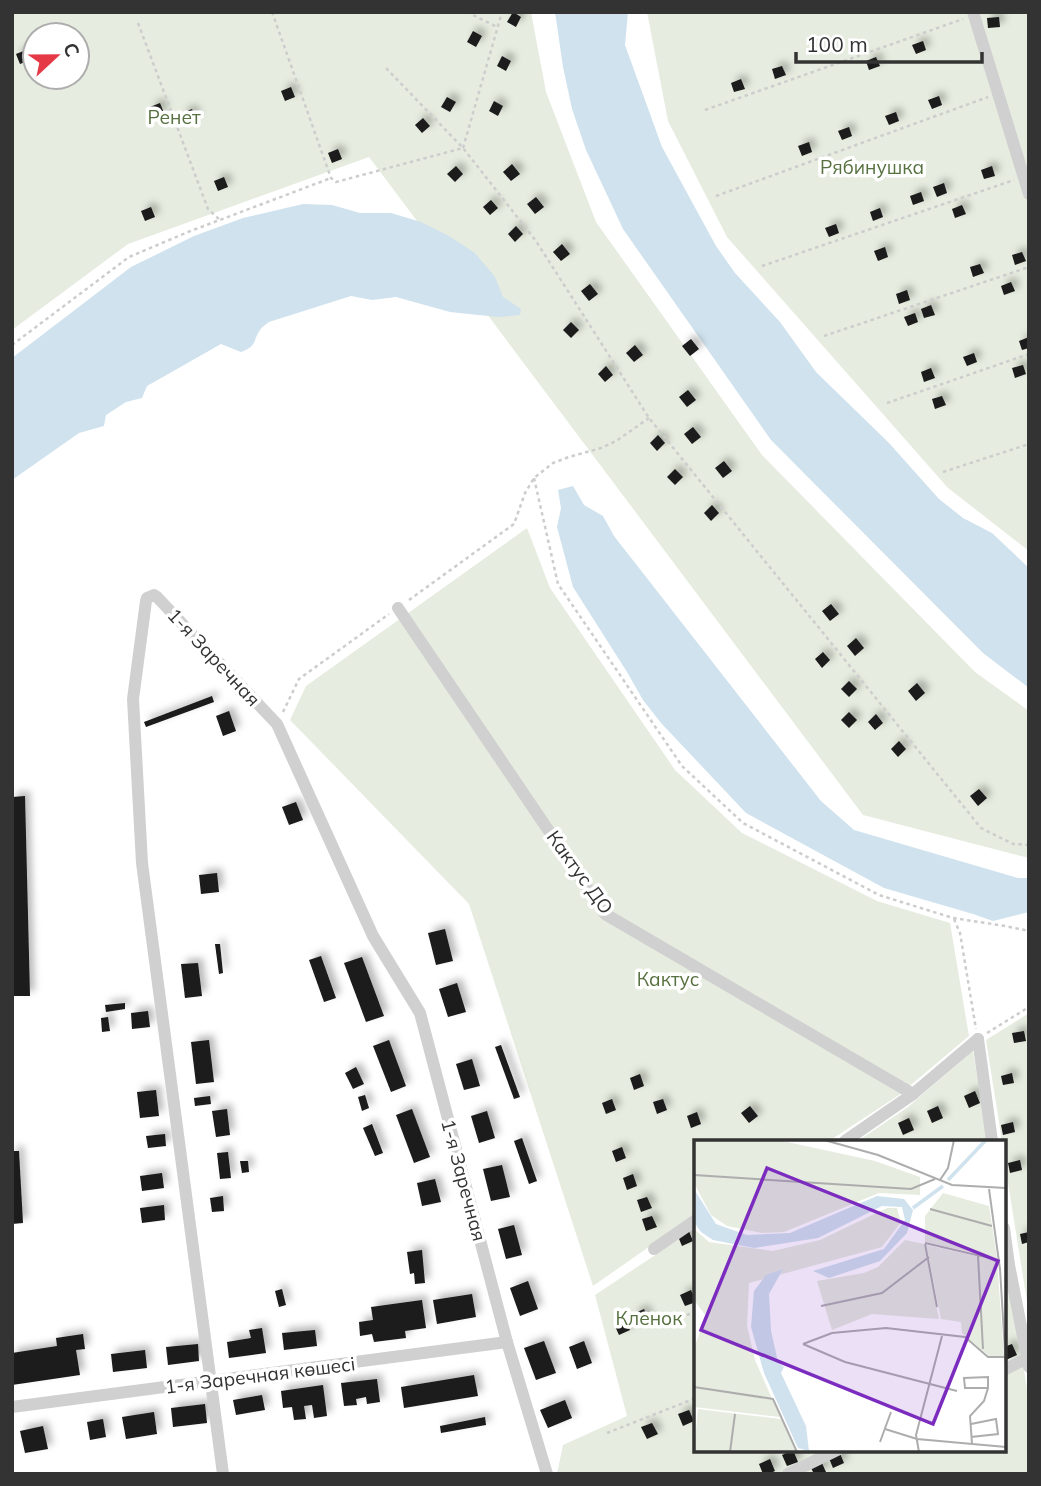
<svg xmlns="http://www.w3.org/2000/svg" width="1041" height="1486" font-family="Mulish,sans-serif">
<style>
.green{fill:#e6ecdf;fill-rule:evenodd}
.water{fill:#cfe2ee}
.building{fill:#1a1a1a;filter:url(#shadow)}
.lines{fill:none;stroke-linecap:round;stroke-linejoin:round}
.path{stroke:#cdcdcd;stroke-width:2.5;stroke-dasharray:3.5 3.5;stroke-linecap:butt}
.minor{stroke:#d0d0d0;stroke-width:12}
.labels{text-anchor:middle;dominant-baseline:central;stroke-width:7;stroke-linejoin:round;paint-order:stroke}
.park-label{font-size:19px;fill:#56703f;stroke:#fff}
.street-label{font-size:19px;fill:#333;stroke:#fff}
.inset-river{fill:none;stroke:#cfe2ee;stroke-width:3.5}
.inset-road{fill:none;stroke:#adadad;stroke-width:2}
.view{fill:#7b2cbf;fill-opacity:0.15;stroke:#7b2cbf;stroke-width:3.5}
.inset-edge{fill:none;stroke:#333;stroke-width:3.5}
</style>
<defs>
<filter id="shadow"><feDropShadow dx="5" dy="-5" stdDeviation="3.5" flood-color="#0004"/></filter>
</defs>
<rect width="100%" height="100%" fill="#fff"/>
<g class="green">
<path d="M12,12H531L546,92L596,222L762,455L975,672L1029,711V858L863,815L369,157L128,244L12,330ZM35,35H77V77H35Z"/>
<path d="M647,12H1029V551L948,488L727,237L668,121Z"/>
<path d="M527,528L550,588L675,770L742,833L877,901L950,923L969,1036L899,1095L829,1141H696V1214L593,1286L469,904L290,720L306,686Z"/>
<path d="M1029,1013V1314L1004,1158V1141H1002L986,1040Z"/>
<path d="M973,1051L987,1141H858L908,1107Z"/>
<path d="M696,1228V1449H1004V1251L1029,1400V1474H557L563,1445L627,1416L595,1295Z"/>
</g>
<g class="water">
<path d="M555,12H628L625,45L662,147L716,246L735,273L780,322L816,372L889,443L939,499L963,518L992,533L1029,568V688L983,653L771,440L623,229L586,150L572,109L563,67Z"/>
<path d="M303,204L332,205L360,213H391L421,222L449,236L475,253L495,277L503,297L521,309L520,315L499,317L478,315L450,312L396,297L372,300L351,296L269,322C266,324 262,327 260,330C252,342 258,345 241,352L221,344L147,386L142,398L126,402L106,415L104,426L79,433L12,480V358L131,267L194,236L243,218Z"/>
<path d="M573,486L584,505L603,516L614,536L821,801L854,830L1018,878H1029V912L993,921L973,914L884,888L746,813L661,723L643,700L627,672L573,587L557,527L561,508L558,490Z"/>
</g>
<g class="building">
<path d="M513,12L521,17L516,27L507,22Z"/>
<path d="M999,17L1000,27L988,28L987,18Z"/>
<path d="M473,31L482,36L476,47L467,42Z"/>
<path d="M923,41L926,50L916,54L912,45Z"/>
<path d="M26,50L30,60L20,64L16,54Z"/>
<path d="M502,56L511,61L506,71L497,66Z"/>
<path d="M876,57L880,66L869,70L866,61Z"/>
<path d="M782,66L786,75L775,79L772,69Z"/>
<path d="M741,79L745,89L734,92L731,83Z"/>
<path d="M291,87L295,97L285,101L281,91Z"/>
<path d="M939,96L942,105L932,109L928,100Z"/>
<path d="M447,97L456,102L450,112L441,107Z"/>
<path d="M494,101L503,106L498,116L489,111Z"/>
<path d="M160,103L164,113L154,117L150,107Z"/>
<path d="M192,109L196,119L186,123L182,113Z"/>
<path d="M896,112L899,121L889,125L885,116Z"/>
<path d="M423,118L430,126L422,133L415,125Z"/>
<path d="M849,127L852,136L842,140L838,131Z"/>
<path d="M809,142L812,152L802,156L798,146Z"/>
<path d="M338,149L342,159L332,163L328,153Z"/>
<path d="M512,164L520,174L511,181L503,172Z"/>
<path d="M456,166L463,174L455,182L447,174Z"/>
<path d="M992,166L995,176L984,179L981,170Z"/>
<path d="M224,177L228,187L218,191L214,181Z"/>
<path d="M944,183L947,193L937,197L933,187Z"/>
<path d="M921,192L924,201L913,205L910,196Z"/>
<path d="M536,197L544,207L535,214L527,204Z"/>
<path d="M491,200L498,208L490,215L483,207Z"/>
<path d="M962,205L966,214L955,218L952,209Z"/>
<path d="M151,207L155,217L145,221L141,211Z"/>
<path d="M880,208L883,217L873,221L870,212Z"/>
<path d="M836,224L839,233L829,237L825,228Z"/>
<path d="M516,226L523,234L515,242L508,234Z"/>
<path d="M562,244L570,254L561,261L553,252Z"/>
<path d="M885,247L888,257L878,261L874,251Z"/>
<path d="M1022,252L1026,261L1015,265L1012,255Z"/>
<path d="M980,264L984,273L973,277L970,267Z"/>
<path d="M1011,282L1015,291L1004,295L1001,286Z"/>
<path d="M590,284L598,294L589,301L581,291Z"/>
<path d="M907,290L910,300L899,304L896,294Z"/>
<path d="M931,305L935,315L924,318L921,309Z"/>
<path d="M915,313L918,322L908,326L904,317Z"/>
<path d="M571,322L579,330L571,338L563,330Z"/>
<path d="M1029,337V348L1022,350L1019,341Z"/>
<path d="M691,339L699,349L690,356L682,346Z"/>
<path d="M635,345L643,355L634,362L626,353Z"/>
<path d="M974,353L977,362L967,366L963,357Z"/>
<path d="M1023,365L1026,374L1015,378L1012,368Z"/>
<path d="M606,366L613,375L605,382L598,374Z"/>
<path d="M931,368L935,378L924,382L921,372Z"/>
<path d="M688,390L696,400L687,407L679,397Z"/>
<path d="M942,396L946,405L935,409L932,399Z"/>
<path d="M693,427L701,437L692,444L684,434Z"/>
<path d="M658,435L665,443L657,451L650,443Z"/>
<path d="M724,461L732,471L723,478L715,468Z"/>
<path d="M675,469L683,477L675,485L667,477Z"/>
<path d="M712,505L719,513L711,521L704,513Z"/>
<path d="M831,604L839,614L830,621L822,611Z"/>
<path d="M856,638L864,648L855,656L847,646Z"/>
<path d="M823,652L830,660L822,668L815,659Z"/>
<path d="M849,681L857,689L849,697L841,689Z"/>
<path d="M917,683L925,693L916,701L908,691Z"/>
<path d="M212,696L214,702L146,727L144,722Z"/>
<path d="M229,711L236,731L223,736L216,716Z"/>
<path d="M849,712L857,720L849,728L841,720Z"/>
<path d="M876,714L883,723L875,730L868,722Z"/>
<path d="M899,741L906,749L898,757L891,749Z"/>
<path d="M979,789L987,798L978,806L970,796Z"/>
<path d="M25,796L30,996H12V797Z"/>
<path d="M296,802L303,820L289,825L282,807Z"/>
<path d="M217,873L219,892L201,894L199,875Z"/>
<path d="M445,929L453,961L436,965L428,933Z"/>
<path d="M215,944H220L223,973L219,974Z"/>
<path d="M321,956L336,998L324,1002L309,960Z"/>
<path d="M362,957L384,1016L366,1022L344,963Z"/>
<path d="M198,963L202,996L185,998L181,964Z"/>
<path d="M457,983L466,1012L448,1017L439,989Z"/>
<path d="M125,1003V1009L106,1012L105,1005Z"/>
<path d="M148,1011L150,1027L132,1029L131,1013Z"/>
<path d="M108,1017L110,1031L102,1032L101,1018Z"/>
<path d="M1024,1031L1026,1041L1014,1043L1012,1033Z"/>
<path d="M209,1040L214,1082L196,1084L191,1042Z"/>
<path d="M389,1040L406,1086L391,1092L373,1046Z"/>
<path d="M501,1045L520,1097L514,1099L495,1047Z"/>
<path d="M472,1059L480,1086L464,1090L456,1064Z"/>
<path d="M356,1067L364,1084L353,1089L345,1073Z"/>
<path d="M1012,1073L1014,1083L1003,1085L1001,1076Z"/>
<path d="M640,1074L644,1086L634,1090L630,1078Z"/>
<path d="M156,1090L159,1116L140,1118L137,1092Z"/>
<path d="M975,1091L980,1103L969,1108L964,1096Z"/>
<path d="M365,1095L369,1108L362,1111L358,1097Z"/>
<path d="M210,1096L211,1104L195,1106L194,1098Z"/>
<path d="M612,1099L616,1110L606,1114L602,1103Z"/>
<path d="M663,1099L667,1110L657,1114L653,1102Z"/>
<path d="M750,1106L758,1116L749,1123L741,1113Z"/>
<path d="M938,1106L943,1118L932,1123L927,1111Z"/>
<path d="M227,1109L230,1135L216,1137L212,1111Z"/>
<path d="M412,1109L430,1157L414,1163L396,1115Z"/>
<path d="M487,1111L495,1138L479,1143L471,1116Z"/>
<path d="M697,1112L701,1124L691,1128L687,1116Z"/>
<path d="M909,1118L914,1130L903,1135L898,1123Z"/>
<path d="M1013,1122L1015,1132L1003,1135L1001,1125Z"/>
<path d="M372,1124L383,1153L375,1156L363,1128Z"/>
<path d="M165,1134L166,1146L148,1148L146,1136Z"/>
<path d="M522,1138L537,1181L529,1184L514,1141Z"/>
<path d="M622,1147L626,1158L616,1162L612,1151Z"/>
<path d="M12,1151H19L23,1223L12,1224Z"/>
<path d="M228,1152L231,1178L220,1179L217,1153Z"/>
<path d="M1020,1160L1022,1170L1010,1173L1008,1163Z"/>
<path d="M240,1161H248L249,1172L242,1173Z"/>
<path d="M502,1165L510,1197L491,1201L483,1169Z"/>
<path d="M162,1173L164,1188L142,1191L140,1176Z"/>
<path d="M633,1174L637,1186L627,1190L623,1178Z"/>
<path d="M435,1179L441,1202L422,1206L417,1183Z"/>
<path d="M223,1196L224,1211L212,1212L210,1198Z"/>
<path d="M647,1197L652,1208L641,1212L637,1200Z"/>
<path d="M164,1205L165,1220L142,1223L140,1208Z"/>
<path d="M652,1216L657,1227L646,1231L642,1219Z"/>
<path d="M514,1225L522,1255L506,1259L498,1229Z"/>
<path d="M688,1229L693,1241L682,1246L677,1234Z"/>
<path d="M1029,1232V1242L1022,1244L1020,1234Z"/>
<path d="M422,1250L425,1283L415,1284L414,1273L410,1274L407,1252Z"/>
<path d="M528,1281L538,1309L520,1316L510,1288Z"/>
<path d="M282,1289L286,1305L279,1307L275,1291Z"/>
<path d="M691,1290L696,1302L685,1306L680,1295Z"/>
<path d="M472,1294L476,1317L437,1324L433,1300Z"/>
<path d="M422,1300L426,1328L405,1331L406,1338L374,1342L372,1334L360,1336L359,1322L373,1320L371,1307Z"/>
<path d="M644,1309L649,1321L638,1325L633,1314Z"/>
<path d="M625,1319L630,1330L619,1335L614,1324Z"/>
<path d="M262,1328L266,1353L229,1358L227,1342L251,1338L249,1330Z"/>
<path d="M315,1330L317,1346L284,1350L282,1333Z"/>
<path d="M83,1334L85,1349L76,1350L80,1375L12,1385V1353L57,1346L56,1338Z"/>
<path d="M544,1341L556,1373L536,1380L524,1348Z"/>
<path d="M584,1341L592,1363L577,1369L569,1347Z"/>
<path d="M198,1344L199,1361L168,1365L166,1347Z"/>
<path d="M1012,1344L1017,1355L1006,1360L1004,1347Z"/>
<path d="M145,1350L147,1368L113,1372L111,1354Z"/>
<path d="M474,1375L478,1396L404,1408L401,1387Z"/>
<path d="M377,1379L380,1402L367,1404L366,1397L356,1399L357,1405L344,1406L341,1383Z"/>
<path d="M323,1385L327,1416L314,1418L312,1405L304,1406L306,1419L294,1420L292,1407L283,1408L281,1391Z"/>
<path d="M262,1395L265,1410L236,1415L233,1400Z"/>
<path d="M565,1400L572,1418L548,1428L540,1410Z"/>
<path d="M205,1404L207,1423L173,1427L171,1408Z"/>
<path d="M689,1410L694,1421L683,1426L678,1414Z"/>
<path d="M154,1412L157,1434L126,1439L122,1417Z"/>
<path d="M485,1417L486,1425L441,1433L440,1426Z"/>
<path d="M103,1419L106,1437L90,1440L87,1422Z"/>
<path d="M652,1423L658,1434L647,1439L641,1427Z"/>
<path d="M43,1426L48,1449L25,1453L20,1431Z"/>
<path d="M793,1450L798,1462L787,1466L782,1455Z"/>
<path d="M839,1451L844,1463L833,1468L828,1456Z"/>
<path d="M770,1459L775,1471L768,1474H763L759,1464Z"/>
<path d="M821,1461L826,1472L814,1474L810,1466Z"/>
</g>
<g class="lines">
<g class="path">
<path d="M272,12L331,178L336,182L463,148"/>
<path d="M467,12L497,27"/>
<path d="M138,23L208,209L220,220"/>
<path d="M386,68L463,148L536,241L649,418L981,828L1013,844L1029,845"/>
<path d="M705,110L963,19"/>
<path d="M463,148L502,12"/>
<path d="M716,196L988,97"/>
<path d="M762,266L1014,180"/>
<path d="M824,336L1029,267"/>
<path d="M12,345L129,257L188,232L331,178"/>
<path d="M887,403L1029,354"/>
<path d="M943,472L1029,444"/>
<path d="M534,478L558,584L682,766L743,823L879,895L953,918L1005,926L1029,931"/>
<path d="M409,600L514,524L525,493L534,478L553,463L569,457L601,448L616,441L649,418"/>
<path d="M283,712L299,679L389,614"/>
<path d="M954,919L960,933L976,1029"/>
<path d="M987,1033L1029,1007"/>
<path d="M674,1321L696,1311"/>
<path d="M607,1433L696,1398"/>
</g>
<g class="minor">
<path d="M973,12L1029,194"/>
<path d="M398,608L605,914L913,1094"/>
<path d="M978,1039L992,1141"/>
<path d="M845,1141L913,1094L978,1039"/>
<path d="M1004,1228L1009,1265L1029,1367"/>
<path d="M654,1249L696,1220"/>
<path d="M1004,1370L1027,1358"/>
<path d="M12,1407L507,1342"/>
<path d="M223,1474L142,863L133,699L146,601L147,598L154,595L157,597L277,724L373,936L420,1013L507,1342L547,1474"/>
<path d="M788,1474L839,1449"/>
</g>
</g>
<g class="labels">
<g class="park-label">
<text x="174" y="117">Ренет</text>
<text x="872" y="167">Рябинушка</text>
<text x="668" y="979">Кактус</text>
<text x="649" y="1318">Кленок</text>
</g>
<g class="street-label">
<text transform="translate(214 657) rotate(47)">1-я Заречная</text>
<text transform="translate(580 872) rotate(54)">Кактус ДО</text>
<text transform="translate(464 1180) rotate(75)">1-я Заречная</text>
<text transform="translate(260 1375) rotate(-7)">1-я Заречная көшесі</text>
</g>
</g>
<g transform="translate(694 1140)">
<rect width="312" height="312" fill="#fff"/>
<path d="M0,0H84L181,21L226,37V55L185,53L90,92L68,93L33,86L17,75L0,43ZM249,53L295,66L303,118L231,102V76ZM193,68H203L207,82L188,107L55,143L53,186L61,220L86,277L0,267V208L12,176L0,160V89L15,102L79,111L126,100ZM211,100L230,104L245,179L178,174L138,190L123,141L170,133L184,127ZM232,105L303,121L310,216H295L268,193L267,182L247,179ZM4,269L87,279L102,312H0Z" fill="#e6ecdf"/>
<path d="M0,49L22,84L53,95L96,93L183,56L210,59L219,70L213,93L186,121L135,138L119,131L190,109L211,80L208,67L188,66L124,98L60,108L19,100L7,92L0,82ZM89,129L75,154L77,191L84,222L90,227L87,233L112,286L115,311L104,308L70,233L57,187L60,151L72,135Z" fill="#cfe2ee"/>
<path class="inset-river" d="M254,40L292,0M219,68L249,46"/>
<path class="inset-road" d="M130,0L184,15L258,45L312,48M0,35L217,49L241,39M246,40L254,28L260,0M295,49L306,129L312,227M236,69L298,86M231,103L304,120M231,104L243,167M284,116L289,209M127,166L188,153L235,117M109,204L138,193L192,188L271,197L294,217H311M109,204L151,222L263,251M0,247L79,259L103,312M277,284L302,279L304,294L277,297M191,289L223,299L312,307M186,302L197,272M278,304L276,276L290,261L294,248V237L270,238L271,248H294M36,312L41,274M225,312L222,295L248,196"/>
<path class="view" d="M73,28L304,121L239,284L7,190Z"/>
<rect width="312" height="312" class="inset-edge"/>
</g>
<rect width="1041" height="1486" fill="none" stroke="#333333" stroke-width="28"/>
<g transform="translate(56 56) rotate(68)"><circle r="33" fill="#ffffff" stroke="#adadad" stroke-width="2"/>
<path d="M0-5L12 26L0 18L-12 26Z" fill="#e63946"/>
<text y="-10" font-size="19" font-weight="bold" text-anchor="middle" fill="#333333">С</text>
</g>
<path d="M796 52v10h186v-10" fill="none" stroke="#333333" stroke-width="3.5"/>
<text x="806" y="52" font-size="21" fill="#333333" stroke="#ffffff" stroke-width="5" paint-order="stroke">100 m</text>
</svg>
